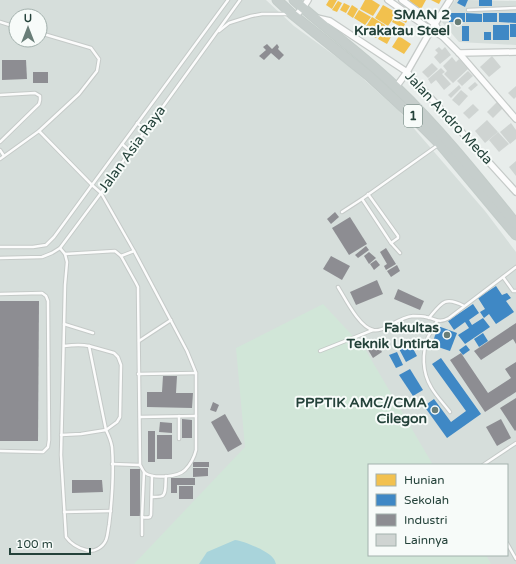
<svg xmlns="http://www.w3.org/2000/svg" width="516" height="564" font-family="'Varela Round',sans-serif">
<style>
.built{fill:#d6dedb;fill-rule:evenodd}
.green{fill:#d1e6d8}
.water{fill:#a9d4db}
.homes{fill:#f2c14e}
.schools{fill:#3f88c5}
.industry{fill:#8d8d92}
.building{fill:#cfd4d2}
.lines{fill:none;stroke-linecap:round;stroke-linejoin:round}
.service-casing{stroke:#c5cac8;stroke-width:4.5}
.minor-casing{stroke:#c5cac8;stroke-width:8}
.trunk-casing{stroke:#c3ccc9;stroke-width:11}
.service{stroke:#fcfcfc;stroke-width:2.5}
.minor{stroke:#fcfcfc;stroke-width:5.5}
.trunk{stroke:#c6cecc;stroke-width:9}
.poi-dot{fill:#697e78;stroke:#f7fbf9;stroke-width:1.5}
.labels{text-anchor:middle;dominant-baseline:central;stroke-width:4;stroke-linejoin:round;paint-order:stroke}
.shield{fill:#f7fbf9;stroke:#637a73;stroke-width:1}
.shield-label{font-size:13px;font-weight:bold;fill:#24423a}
.poi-label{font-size:14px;font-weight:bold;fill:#24423a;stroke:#f7fbf9;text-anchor:end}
.street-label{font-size:14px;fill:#24423a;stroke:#f7fbf9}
</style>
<rect width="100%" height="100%" fill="#e8edeb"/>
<g class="built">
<path d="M0,0H266L294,26L349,66L398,110L485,211L516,252V564H0ZM16,16H40V40H16ZM369,465H507V555H369Z"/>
<path d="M455,0H459L457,3L465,7L468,0L516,1V13H499V22L516,23V45L459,42L442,22ZM449,13H465V22H449ZM466,14H482V22H466ZM493,25L509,40H493ZM462,26H469V41H462Z"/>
</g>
<path class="green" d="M323,304L365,349L433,465H369V555H486L491,564H134L245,447L236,348Z"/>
<path class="water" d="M235,540C244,541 268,551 273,558C275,560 275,562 276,564H199L207,552Z"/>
<g class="homes">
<path d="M329,0H337L332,9L326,5Z"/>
<path d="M365,0H372L380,5L373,16L360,9Z"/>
<path d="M410,0H426L421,9L409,1Z"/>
<path d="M431,0H441L439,4Z"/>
<path d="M338,1L342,3L337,12L332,10Z"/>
<path d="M344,3L350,6L346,13L340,10Z"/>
<path d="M352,5L358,9L353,18L347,14Z"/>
<path d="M383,5L397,13L388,26L375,18Z"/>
<path d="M359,10L371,17L365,25L354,18Z"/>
<path d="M397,13L408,19L406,23L395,17Z"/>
<path d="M372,17L385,25L383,29L377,25L376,26L381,29L376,38L363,31Z"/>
<path d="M394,18L405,24L403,28L392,22Z"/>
<path d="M383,30L392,35L387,44L378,39Z"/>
<path d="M399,36L411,44L404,54L392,47Z"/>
</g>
<g class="schools">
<path d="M459,0H468L465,7L457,3Z"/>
<rect x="479" y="0" width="13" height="6"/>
<rect x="449" y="13" width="16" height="9"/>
<path d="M466,13L482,14V22H466Z"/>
<rect x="483" y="13" width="14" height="9"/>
<path d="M499,13H516V23L499,22Z"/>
<rect x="510" y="24" width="6" height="13"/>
<rect x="493" y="25" width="16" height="15"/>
<rect x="462" y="26" width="7" height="15"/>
<rect x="484" y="32" width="7" height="8"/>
<path d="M496,286L502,295L507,293L511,298L506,301L514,312L496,324L489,314L484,318L480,312L485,309L478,298Z"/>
<path d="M473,304L479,313L469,320L472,325L483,318L490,327L465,344L458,335L469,328L465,322L454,330L448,321Z"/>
<path d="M438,326L457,333L450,351L432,345Z"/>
<path d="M483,333L488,341L479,347L474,339Z"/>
<path d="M409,341L417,356L406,362L398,347Z"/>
<path d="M466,345L470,350L463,355L459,350Z"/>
<path d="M397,352L403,365L396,368L389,355Z"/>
<path d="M441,358L481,414L447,438L424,406L434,399L451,422L466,411L432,364Z"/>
<path d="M410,369L423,390L413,396L399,375Z"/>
</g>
<g class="industry">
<path d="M267,44L272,49L277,44L279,47L278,49L284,55L279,60L271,53L264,60L259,56L266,50L263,47Z"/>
<path d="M2,60H26L27,79L2,80Z"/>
<rect x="33" y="72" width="15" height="11"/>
<path d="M335,212L339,217L331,224L327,219Z"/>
<path d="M350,217L367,244L349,255L332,228Z"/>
<path d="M366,246L369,250L358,258L355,255Z"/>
<path d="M386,248L396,264L386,270L384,266L387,264L380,252Z"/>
<path d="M369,252L376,258L369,264L364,256Z"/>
<path d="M331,256L350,266L342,280L323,269Z"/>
<path d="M376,260L380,265L374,270L370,264Z"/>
<path d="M397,265L400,271L391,277L387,271Z"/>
<path d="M377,280L383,294L356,305L350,292Z"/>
<path d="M398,289L424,301L420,310L394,299Z"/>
<path d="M0,301H39L38,441H0Z"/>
<path d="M516,323V344L513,339L481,360L474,351Z"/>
<path d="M374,339L382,352L373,358L365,345Z"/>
<path d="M461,353L488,393L511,378L505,369L516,362V392L485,412L450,360Z"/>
<path d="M163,376H177L176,393H193L192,408L147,407V392H162Z"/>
<path d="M516,398V430L515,431L500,408Z"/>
<path d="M213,402L219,405L216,412L210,410Z"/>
<path d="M225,414L242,444L228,452L211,422Z"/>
<path d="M182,419L192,420V438H182Z"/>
<path d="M501,419L511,438L497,446L486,427Z"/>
<path d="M160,422L172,423V433L159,432Z"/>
<rect x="148" y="431" width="7" height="31"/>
<rect x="157" y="435" width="15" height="24"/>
<rect x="193" y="462" width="16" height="5"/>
<path d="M193,468H208V476L193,477Z"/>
<rect x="130" y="469" width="10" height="47"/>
<path d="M171,478H195V485H177V493H171Z"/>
<path d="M72,480H102L103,492L72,493Z"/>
<rect x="179" y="486" width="14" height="13"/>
</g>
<g class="building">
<path d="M439,47L442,50L445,47L451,55L440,64L434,57L438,53L435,50Z"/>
<path d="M492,56L501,67L489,77L480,67Z"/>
<path d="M452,57L456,62L459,59L468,69L453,83L444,74L447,71L443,66Z"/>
<path d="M432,63L438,69L428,78L422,72Z"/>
<path d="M441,68L445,72L442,74L451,84L444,90L436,80L431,84L428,79Z"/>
<path d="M468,71L473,76L462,86L457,81Z"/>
<path d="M475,82L478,85L471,91L468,88Z"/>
<path d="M459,85L461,88L451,98L448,95Z"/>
<path d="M516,86V97L514,99L508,93Z"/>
<path d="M461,90L468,96L459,106L452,100Z"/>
<path d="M497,102L503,108L493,118L487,112Z"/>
<path d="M473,104L479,110L469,119L463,113Z"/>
<path d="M487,120L498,132L485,143L475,131Z"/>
<path d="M511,123L516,130V139L510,144L500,132Z"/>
<path d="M498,132L509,144L499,152L489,140Z"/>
<path d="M516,161V176L509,167Z"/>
</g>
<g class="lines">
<g class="service-casing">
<g id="service">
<path d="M468,10L516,8"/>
<path d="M0,22L16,27"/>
<path d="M219,31L229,23L251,16L262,14H288"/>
<path d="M0,95L35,93L40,96V100L39,104L0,142"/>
<path d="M137,123L146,130"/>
<path d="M39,131L92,185L101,193L134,251L187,351L196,373V450C194,458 191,464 185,470C178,477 154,479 145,473C143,471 142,468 140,465L138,287L136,283L121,256L115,251L65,254L60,248"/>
<path d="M122,144L130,151"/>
<path d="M0,150L4,156"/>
<path d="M0,159L39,131L79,94L97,71L99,59L91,48L40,33"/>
<path d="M368,194L398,236V238L391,243"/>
<path d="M342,212L362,199"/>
<path d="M0,247H33L46,245L54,237L92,185L228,0"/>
<path d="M400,253L391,243L362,199L438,145"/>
<path d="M121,256L134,251"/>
<path d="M0,258L42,257L52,253L60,248L101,193L130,151L146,130L240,0"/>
<path d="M503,277L513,291H516"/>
<path d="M338,287C345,298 359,327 373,330C378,331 383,329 387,327C396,322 403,317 413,316C417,316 422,316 426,317C437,319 438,324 449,318L516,267"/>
<path d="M0,294L42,293L46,296L48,301L49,440L48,447L43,452L0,451"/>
<path d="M429,318C442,302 445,296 464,306"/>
<path d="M437,321C434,326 431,332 428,337C422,353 422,372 431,387C436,396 444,404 450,412"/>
<path d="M64,324L93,333"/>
<path d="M139,341L171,320"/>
<path d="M64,346C72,345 80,344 89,346L106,430C109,436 111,441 112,447C114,472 112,500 109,525C108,529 108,535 106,540C103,547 94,553 86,550C78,548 71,544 66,537L61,455L65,285L67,262L65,254"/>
<path d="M320,351L373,330"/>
<path d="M138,374L196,373"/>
<path d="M179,416V439"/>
<path d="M140,417L196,416"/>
<path d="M61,435L81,434L106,430L117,422L120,417L121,365L118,357L114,353L89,346"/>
<path d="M112,464L140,465"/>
<path d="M483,465L516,443"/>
<path d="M144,472L142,517C146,518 147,518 150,517L151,515L152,476"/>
<path d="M152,497C154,497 160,497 162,496C167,494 165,481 166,476"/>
<path d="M64,512L111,511"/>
<path d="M142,535V517"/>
<path d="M507,543L516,559"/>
</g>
</g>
<g class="minor-casing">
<g id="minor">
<path d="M388,0L431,30L442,36"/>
<path d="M402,0L435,24L442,36L459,53L516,119"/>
<path d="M295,16L303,8L308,0"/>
<path d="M317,18L330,21L407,72L516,192"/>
<path d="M459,53L516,52"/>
<path d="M396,87L407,72L431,30L450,0"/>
</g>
</g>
<g class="trunk-casing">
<g id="trunk">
<path d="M277,0L292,14L369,76L408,112L440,144L516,235"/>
<path d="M294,0C327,30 364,56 396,87C439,128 478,177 516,224"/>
</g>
</g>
<use href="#service" class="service"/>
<use href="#minor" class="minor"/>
<use href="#trunk" class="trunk"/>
</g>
<g class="poi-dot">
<circle cx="458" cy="22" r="4"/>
<circle cx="447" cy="335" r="4"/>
<circle cx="435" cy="410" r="4"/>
</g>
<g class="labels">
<rect class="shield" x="404" y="105" width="18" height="22" rx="3"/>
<g class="shield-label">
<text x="413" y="116">1</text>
</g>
<g class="poi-label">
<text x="450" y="14">SMAN 2<tspan x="450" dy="16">Krakatau Steel</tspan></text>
<text x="439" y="327">Fakultas<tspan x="439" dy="16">Teknik Untirta</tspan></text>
<text x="427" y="402">PPPTIK AMC//CMA<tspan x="427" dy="16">Cilegon</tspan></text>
</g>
<g class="street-label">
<text transform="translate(449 118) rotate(47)">Jalan Andro Meda</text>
<text transform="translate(132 149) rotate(-54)">Jalan Asia Raya</text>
</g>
</g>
<rect x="368" y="464" width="140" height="92" fill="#f7fbf9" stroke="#a3b1ad"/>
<rect x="376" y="474" width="20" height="12" fill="#f2c14e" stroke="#a3b1ad"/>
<text x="404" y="484" font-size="12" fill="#24423a">Hunian</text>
<rect x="376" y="494" width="20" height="12" fill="#3f88c5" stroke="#a3b1ad"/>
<text x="404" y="504" font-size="12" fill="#24423a">Sekolah</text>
<rect x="376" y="514" width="20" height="12" fill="#8d8d92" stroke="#a3b1ad"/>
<text x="404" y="524" font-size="12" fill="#24423a">Industri</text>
<rect x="376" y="534" width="20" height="12" fill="#cfd4d2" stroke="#a3b1ad"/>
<text x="404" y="544" font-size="12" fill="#24423a">Lainnya</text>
<g transform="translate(28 28)"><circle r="19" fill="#f7fbf9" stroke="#a3b1ad"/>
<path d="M0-3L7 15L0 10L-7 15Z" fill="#697e78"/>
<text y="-6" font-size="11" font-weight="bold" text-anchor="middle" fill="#24423a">U</text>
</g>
<path d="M10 548v6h80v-6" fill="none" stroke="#24423a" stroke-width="2"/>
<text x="16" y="548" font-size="12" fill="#24423a" stroke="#f7fbf9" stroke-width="3" paint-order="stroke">100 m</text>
</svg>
